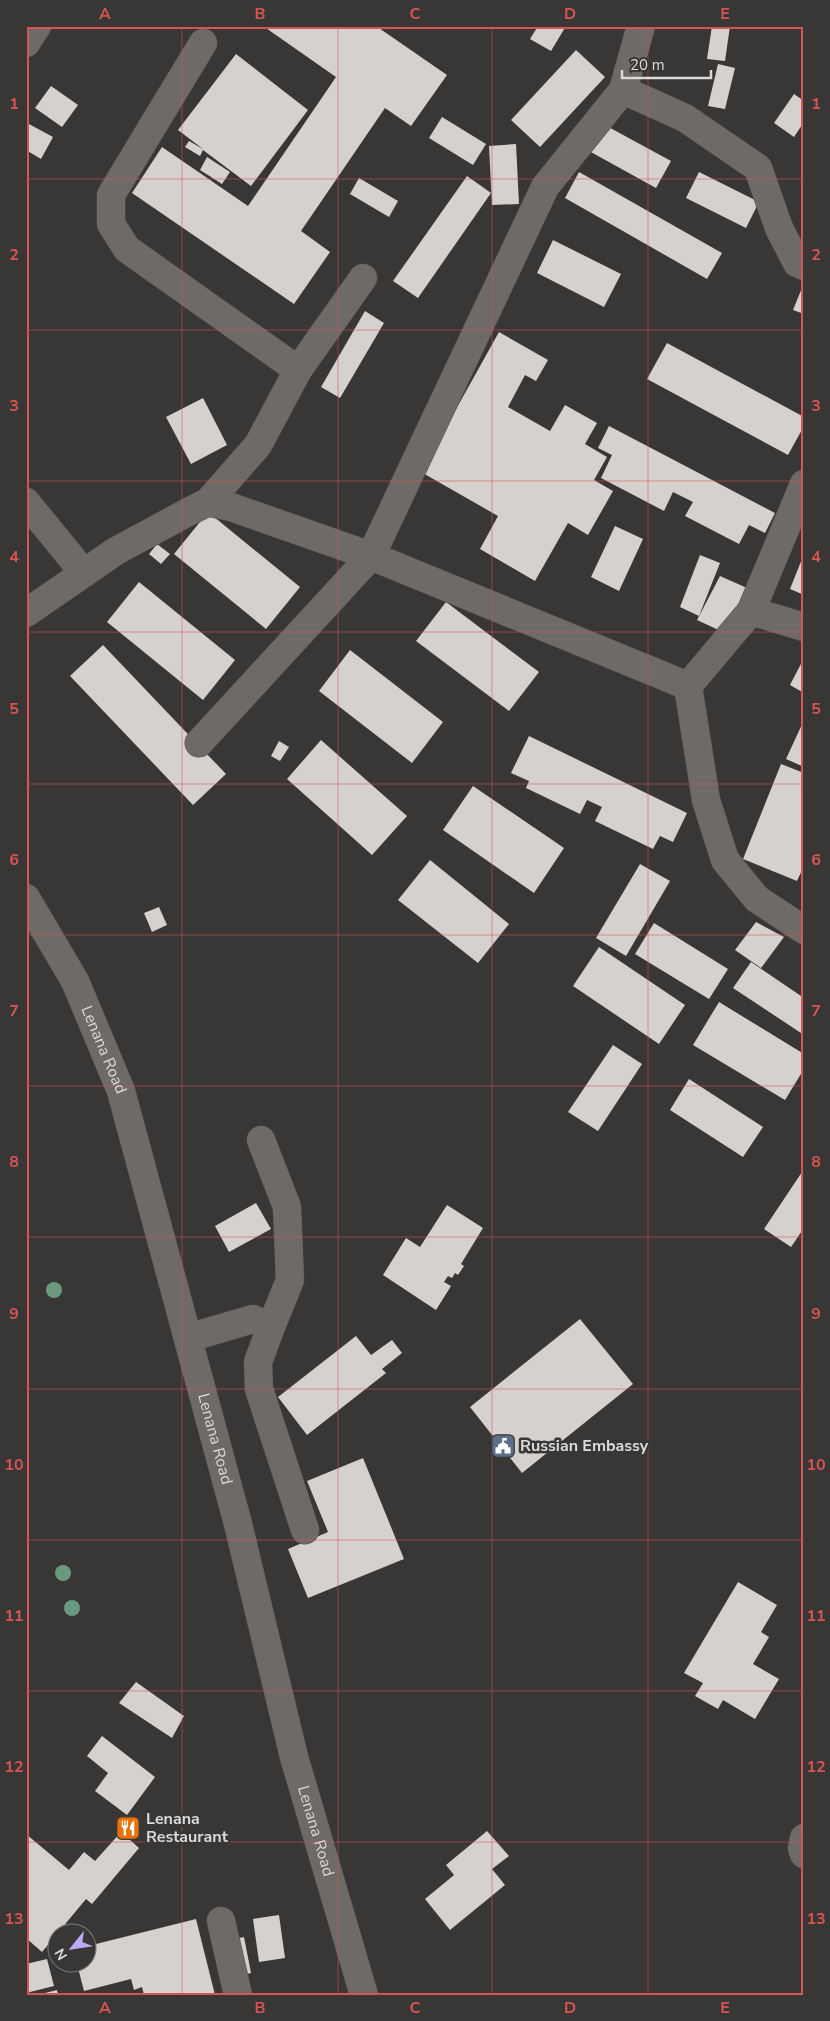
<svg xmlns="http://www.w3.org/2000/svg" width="830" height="2021" font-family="'Nunito Sans',sans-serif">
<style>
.building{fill:#d4d1cf}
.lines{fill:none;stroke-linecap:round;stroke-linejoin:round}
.minor-casing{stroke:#555352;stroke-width:29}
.minor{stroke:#6d6a68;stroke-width:28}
.tree{fill:#699a7e}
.grid{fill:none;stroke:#d85454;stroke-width:1;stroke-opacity:0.55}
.labels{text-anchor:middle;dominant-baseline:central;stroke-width:5;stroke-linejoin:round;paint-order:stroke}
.street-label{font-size:16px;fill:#dcdad9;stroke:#393735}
.poi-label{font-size:16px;font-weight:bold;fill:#dcdad9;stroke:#393735;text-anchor:start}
.neatline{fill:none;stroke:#d85454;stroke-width:2}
.grid-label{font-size:16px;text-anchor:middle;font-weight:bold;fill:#d85454}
</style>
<rect width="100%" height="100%" fill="#393735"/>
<g class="building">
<path d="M263,26H376L447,75L411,126L385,108L301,231L330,252L294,304L132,193L162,147L248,206L336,77Z"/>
<path d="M538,26H566L551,51L530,39Z"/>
<path d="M712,26H730L725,61L707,59Z"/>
<path d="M576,50L605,77L540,147L511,120Z"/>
<path d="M236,54L308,110L251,186L203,150L200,156L185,147L189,141L203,149L178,130Z"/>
<path d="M718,64L735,68L725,109L708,106Z"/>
<path d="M51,86L78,105L62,127L35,108Z"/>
<path d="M794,94L804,101V122L794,137L774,123Z"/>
<path d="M442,117L486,144L473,165L429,138Z"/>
<path d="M27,123L53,137L41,159L26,150Z"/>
<path d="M603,124L671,161L656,188L589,151Z"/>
<path d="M516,144L519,204L492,205L489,146Z"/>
<path d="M207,157L230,172L222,184L200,170Z"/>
<path d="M579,172L722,253L707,279L565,198Z"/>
<path d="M699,172L759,202L746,228L686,198Z"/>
<path d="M467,176L491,193L418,298L393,281Z"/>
<path d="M359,178L398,201L389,217L350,194Z"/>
<path d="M553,240L621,274L604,307L537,273Z"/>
<path d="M804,283V314L793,310Z"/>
<path d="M365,311L384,323L340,398L321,387Z"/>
<path d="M499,332L548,360L536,381L525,375L508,407L550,431L565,405L597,423L585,444L607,457L594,480L613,491L588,535L568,523L535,581L480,549L498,516L421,472Z"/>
<path d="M667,343L804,417V426L788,455L647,379Z"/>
<path d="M203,398L227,445L191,464L166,417Z"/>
<path d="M609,426L775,513L765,533L749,525L739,544L685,516L693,502L673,492L664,511L601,478L612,455L598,448Z"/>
<path d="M208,512L300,587L266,629L174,554Z"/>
<path d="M615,526L643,539L619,591L591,577Z"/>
<path d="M157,544L170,554L161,564L149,554Z"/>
<path d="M804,554V595L790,589Z"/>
<path d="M700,555L720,563L699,616L680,607Z"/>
<path d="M720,576L747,588L725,633L697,620Z"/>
<path d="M139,582L235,660L203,700L107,622Z"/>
<path d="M446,602L539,672L509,711L416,641Z"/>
<path d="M103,645L226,774L193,805L70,676Z"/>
<path d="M350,650L443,722L412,763L319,691Z"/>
<path d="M804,658V693L790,685Z"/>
<path d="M804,720V767L786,759Z"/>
<path d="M529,736L687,813L673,842L660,836L653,849L595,821L602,807L587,800L580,814L526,788L529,781L511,773Z"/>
<path d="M321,740L407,816L372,855L287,779Z"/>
<path d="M279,741L289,747L280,761L271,756Z"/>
<path d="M781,764L804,773V866L797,881L743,859Z"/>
<path d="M473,786L564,848L534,893L443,830Z"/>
<path d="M430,860L509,924L478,963L398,900Z"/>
<path d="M640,864L670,881L626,956L596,938Z"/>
<path d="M159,907L167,925L152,932L144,913Z"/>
<path d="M756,922L784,937L761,968L735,950Z"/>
<path d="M654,923L728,969L709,999L635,954Z"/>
<path d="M599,947L685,1005L659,1044L573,986Z"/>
<path d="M751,962L804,998V1035L733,988Z"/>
<path d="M719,1002L804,1054V1069L785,1100L693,1045Z"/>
<path d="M613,1045L642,1064L598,1131L568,1112Z"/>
<path d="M689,1079L763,1127L743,1157L670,1110Z"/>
<path d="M804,1169V1228L791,1247L764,1229Z"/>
<path d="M256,1203L271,1229L229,1252L215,1226Z"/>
<path d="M447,1205L483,1228L461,1264L464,1266L458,1275L455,1273L452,1278L448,1276L444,1282L451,1286L436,1310L383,1275L406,1238L420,1247Z"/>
<path d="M580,1319L633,1384L522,1473L470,1407Z"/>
<path d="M356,1336L371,1355L392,1340L402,1353L382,1369L386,1373L307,1435L278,1397Z"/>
<path d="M363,1458L404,1559L308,1598L288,1549L328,1532L307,1481Z"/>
<path d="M738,1582L777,1605L761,1632L769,1637L753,1664L779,1679L755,1719L723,1700L718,1709L695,1696L703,1683L684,1673Z"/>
<path d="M136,1682L184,1716L172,1738L119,1703Z"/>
<path d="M102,1736L155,1777L127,1815L95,1791L108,1773L87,1756Z"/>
<path d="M487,1831L509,1856L492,1869L505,1885L450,1930L425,1899L454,1875L446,1865Z"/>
<path d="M121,1832L139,1848L92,1904L86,1899L42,1952L26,1938V1834L69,1870L84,1852L95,1861Z"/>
<path d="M279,1915L285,1958L259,1962L253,1919Z"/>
<path d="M196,1919L215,1995H144L142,1987L134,1990L131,1979L84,1991L77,1964H88V1946Z"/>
<path d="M244,1937L251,1973L238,1976L230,1940Z"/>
<path d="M47,1959L54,1986L26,1993V1964Z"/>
<path d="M57,1990L58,1995H41V1994Z"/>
</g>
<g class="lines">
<g class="minor-casing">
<g id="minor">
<path d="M26,43L37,26"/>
<path d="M203,43L111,195V224L127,249L298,370"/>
<path d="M623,90L685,118L758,168L779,228L797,263L804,266"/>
<path d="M26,502L84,573"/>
<path d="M208,502L258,445L298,370L363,278"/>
<path d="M751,611L804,484"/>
<path d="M26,613L116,551L190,511L208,502L231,507L371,556L688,686L706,800L725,860L757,899L804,930"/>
<path d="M688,686L751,611L804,627"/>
<path d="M199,743L371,556L545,187L623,90L641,26"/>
<path id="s1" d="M26,898L75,981L121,1091L238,1524L294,1757L364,1995"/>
<path d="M261,1140L287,1207L290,1280L271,1327"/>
<path d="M188,1338L253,1319L271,1327L258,1362L259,1389L305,1530"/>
<path d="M804,1838L802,1848L804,1854"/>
<path d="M221,1921L238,1995"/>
</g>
</g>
<use href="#minor" class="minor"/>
</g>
<g class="tree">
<circle cx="54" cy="1290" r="8"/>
<circle cx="63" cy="1573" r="8"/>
<circle cx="72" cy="1608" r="8"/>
</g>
<path class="grid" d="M182,26V1995M338,26V1995M492,26V1995M648,26V1995M26,179H804M26,330H804M26,481H804M26,632H804M26,784H804M26,935H804M26,1086H804M26,1237H804M26,1389H804M26,1540H804M26,1691H804M26,1842H804"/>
<defs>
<g id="civic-square" transform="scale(1.25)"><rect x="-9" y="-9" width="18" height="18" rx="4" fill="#5c6f8a" stroke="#393735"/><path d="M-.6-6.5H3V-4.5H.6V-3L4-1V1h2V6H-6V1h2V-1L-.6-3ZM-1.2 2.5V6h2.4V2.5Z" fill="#fff"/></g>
<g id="restaurant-square" transform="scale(1.25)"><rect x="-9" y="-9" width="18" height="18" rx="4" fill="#e8710a" stroke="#393735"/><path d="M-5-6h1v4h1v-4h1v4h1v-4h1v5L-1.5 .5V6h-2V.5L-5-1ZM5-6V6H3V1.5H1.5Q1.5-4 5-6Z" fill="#fff"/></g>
</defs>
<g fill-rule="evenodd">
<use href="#civic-square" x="503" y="1446"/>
<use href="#restaurant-square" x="128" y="1828"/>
</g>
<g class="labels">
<g class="street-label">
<text stroke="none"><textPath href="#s1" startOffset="171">Lenana Road</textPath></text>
<text stroke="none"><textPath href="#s1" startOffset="576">Lenana Road</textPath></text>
<text stroke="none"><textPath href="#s1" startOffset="981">Lenana Road</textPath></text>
</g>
<g class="poi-label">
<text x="520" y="1446">Russian Embassy</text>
<text x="146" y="1819">Lenana<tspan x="146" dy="18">Restaurant</tspan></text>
</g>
</g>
<rect width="830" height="2021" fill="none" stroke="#393735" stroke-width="55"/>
<g transform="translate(72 1948) rotate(240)"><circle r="24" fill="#393735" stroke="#7a7877"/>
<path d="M0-4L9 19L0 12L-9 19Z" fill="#bbaaf6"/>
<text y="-8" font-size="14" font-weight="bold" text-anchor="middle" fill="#dcdad9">N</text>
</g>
<path d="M622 70v8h89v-8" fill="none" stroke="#dcdad9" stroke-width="2.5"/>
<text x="630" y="70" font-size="15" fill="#dcdad9" stroke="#393735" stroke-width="4" paint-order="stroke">20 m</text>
<rect x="28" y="28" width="774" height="1966" class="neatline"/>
<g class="grid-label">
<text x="105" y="19">A</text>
<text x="260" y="19">B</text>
<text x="415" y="19">C</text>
<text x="570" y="19">D</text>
<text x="725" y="19">E</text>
<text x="14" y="109">1</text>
<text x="816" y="109">1</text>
<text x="14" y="260">2</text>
<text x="816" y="260">2</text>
<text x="14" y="411">3</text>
<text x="816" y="411">3</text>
<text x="14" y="562">4</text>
<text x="816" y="562">4</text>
<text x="14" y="714">5</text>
<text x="816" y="714">5</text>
<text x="14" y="865">6</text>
<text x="816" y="865">6</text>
<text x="14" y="1016">7</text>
<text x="816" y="1016">7</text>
<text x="14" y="1167">8</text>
<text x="816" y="1167">8</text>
<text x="14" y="1319">9</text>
<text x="816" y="1319">9</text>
<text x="14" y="1470">10</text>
<text x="816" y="1470">10</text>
<text x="14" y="1621">11</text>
<text x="816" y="1621">11</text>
<text x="14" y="1772">12</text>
<text x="816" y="1772">12</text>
<text x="14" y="1924">13</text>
<text x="816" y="1924">13</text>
<text x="105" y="2013">A</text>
<text x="260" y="2013">B</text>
<text x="415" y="2013">C</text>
<text x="570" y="2013">D</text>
<text x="725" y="2013">E</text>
</g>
</svg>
